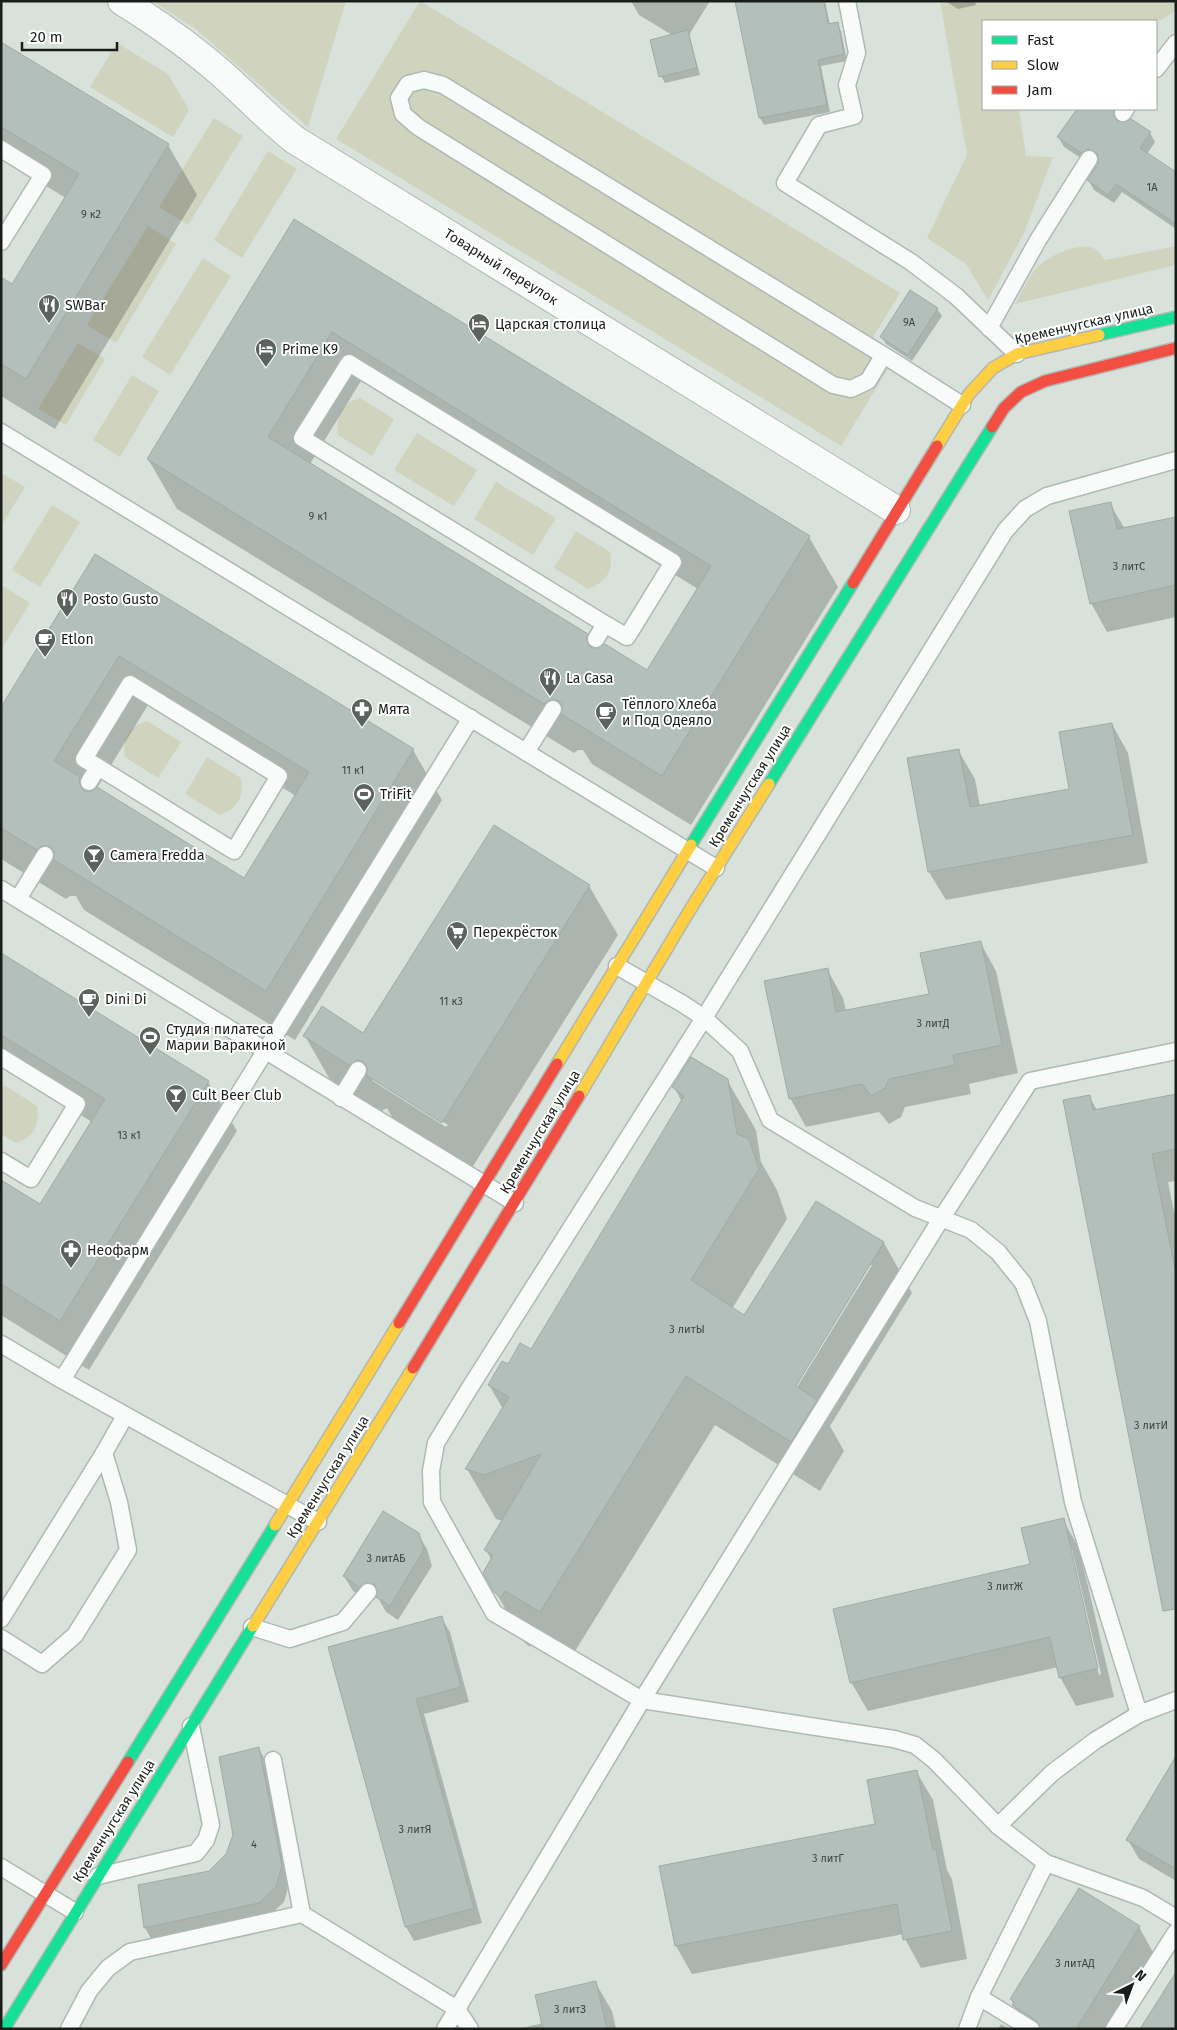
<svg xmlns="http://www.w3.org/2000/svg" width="1177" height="2030" font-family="'Fira Sans',sans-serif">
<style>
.green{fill:#d0d3be}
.shadow{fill:#0003;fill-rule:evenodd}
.building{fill:#b2bfbb;stroke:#a2aaa6;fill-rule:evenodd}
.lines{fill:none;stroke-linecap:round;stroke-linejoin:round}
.lane-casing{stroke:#b0b8b3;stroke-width:19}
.street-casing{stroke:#b0b8b3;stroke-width:30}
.fast-casing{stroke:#b0b8b3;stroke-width:14}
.slow-casing{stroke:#b0b8b3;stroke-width:14}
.jam-casing{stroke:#b0b8b3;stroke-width:14}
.lane{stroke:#f9fbfa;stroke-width:16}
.street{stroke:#f9fbfa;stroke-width:28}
.fast{stroke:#16e098;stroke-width:11}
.slow{stroke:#ffcf43;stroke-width:11}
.jam{stroke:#f24e42;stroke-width:11}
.labels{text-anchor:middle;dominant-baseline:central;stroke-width:4;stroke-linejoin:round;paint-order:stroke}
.number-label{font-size:11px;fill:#3f4643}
.street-label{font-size:14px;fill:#191e1b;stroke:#fff}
.poi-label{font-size:14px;fill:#191e1b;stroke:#fff;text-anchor:start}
</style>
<rect width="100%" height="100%" fill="#d8e2db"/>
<g class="green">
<path d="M153,1H346L308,127L197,30Z"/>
<path d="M420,1L900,293L872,339L897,354L841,446L336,139Z"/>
<path d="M940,1H1176L1175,11L1163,19L1154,21H983V109H1019L1026,156L1053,157L1024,233L988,300L966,264L927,238L967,155Z"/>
<path d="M117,43L168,74L189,110L173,137L90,87Z"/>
<path d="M214,118L243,136L188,225L159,207Z"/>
<path d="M268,151L297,169L242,258L214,240Z"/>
<path d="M148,226L176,244L116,343L87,325Z"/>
<path d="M1176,246V265L1015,304C1022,293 1027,280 1035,270C1045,257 1079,241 1095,249C1099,251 1102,257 1105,260Z"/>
<path d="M203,258L231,276L170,375L142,357Z"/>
<path d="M78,343L105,359L66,425L38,409Z"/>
<path d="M132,375L159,391L120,457L93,440Z"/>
<path d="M360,398L394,419L372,456L338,435C336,417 341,403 360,398Z"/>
<path d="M417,433L477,470L454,506L394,470Z"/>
<path d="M1,473L25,487L1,526Z"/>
<path d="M496,482L556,518L533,555L474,519Z"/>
<path d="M52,505L80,522L40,587L12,570Z"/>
<path d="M576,531L610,552C614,571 606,582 588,589L554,568Z"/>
<path d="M3,586L30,603L1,650V588Z"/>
<path d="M147,721L181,742L158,778L125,757C122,739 128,727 147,721Z"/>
<path d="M207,757L241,778C244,797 238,808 220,815L185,794Z"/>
<path d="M4,1085L37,1106C40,1124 34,1137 16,1143L1,1134V1090Z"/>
</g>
<g class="shadow">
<path d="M631,1H710L689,35L700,75L665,83L661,76L672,35L639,15Z"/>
<path d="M737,1H825L830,25L837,24L841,31L847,61L821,66L830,112L764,125L760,118Z"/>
<path d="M945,1H975L976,5L958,9Z"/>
<path d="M1,44L168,145L197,195L55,429L1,396V278L13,285L66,198L1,159Z"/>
<path d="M1078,109H1127L1118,121L1150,133L1155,142L1147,154L1176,174V229L1122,192L1114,203L1094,190L1089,181L1099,164V160L1095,158L1087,162L1064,147L1059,138Z"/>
<path d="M295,220L809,537L838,587L691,825L592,764L583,750H578L574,753L177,509L148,459ZM361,381L698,589L647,672L596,651L587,634L310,464Z"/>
<path d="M937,309L942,316L912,361L886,344L882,337Z"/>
<path d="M1110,504L1125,529L1176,518V617L1107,632L1091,603Z"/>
<path d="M96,555L413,750L442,800L295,1040L84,910L76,896H70L66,899L1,859V709ZM148,705L296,796L245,879L97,788Z"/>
<path d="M1112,724L1128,753L1148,863L946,900L929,872L958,750L975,779L980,806L1070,790Z"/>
<path d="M589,886L618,935L470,1171L396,1124L387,1108L378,1113L333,1085L305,1036L364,1035ZM371,1077L448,1125L446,1127L373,1081Z"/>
<path d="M980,942L996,971L1018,1073L969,1084L971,1094L905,1107L901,1117L889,1124L879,1112L806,1127L790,1098L827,969L843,998L846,1011L930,995Z"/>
<path d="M1,954L208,1082L237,1131L89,1370L1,1315V1181L40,1205L92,1122L1,1066Z"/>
<path d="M727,1080L756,1130L761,1162L777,1190L787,1219L732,1309L745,1317L817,1203L884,1243L912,1293L830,1426L844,1451L820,1491L715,1425L569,1661L534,1640L530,1647L524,1642L485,1573L492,1561L486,1550L503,1521L496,1519L467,1469L503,1409L489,1385L508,1366L531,1351L682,1102L674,1087ZM869,1265H872L794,1392L792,1391Z"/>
<path d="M1176,1095V1181L1168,1182L1176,1222L1175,1610L1159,1581L1089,1096L1097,1110Z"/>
<path d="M1063,1520L1079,1548L1114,1697L1076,1706L1060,1677L1058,1667L868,1711L851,1682L1031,1564ZM1069,1549H1072L1101,1674L1099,1675Z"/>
<path d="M418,1534L427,1549L432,1566L398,1620L386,1612L378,1598L374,1597L368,1601L353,1591L344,1576Z"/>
<path d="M441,1617L450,1632L469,1702L424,1714L482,1923L414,1941L406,1927L329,1648Z"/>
<path d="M259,1749L267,1763L290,1881L284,1902L268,1917L153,1942L145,1928L210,1872L227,1854Z"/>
<path d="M1176,1759V1881L1139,1859L1128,1840Z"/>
<path d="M916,1771L933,1800L947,1870L952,1879L967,1959L921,1968L905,1939L904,1934L692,1974L676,1946L877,1825Z"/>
<path d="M1139,1927L1154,1954L1107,2029H1027L1011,1999Z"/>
<path d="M595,1982L612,2011L616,2029H518L543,2023Z"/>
<path d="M1001,2024L1009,2029H998Z"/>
</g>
<g class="building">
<path d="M735,1H824L828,24L838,22L844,54L818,60L827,105L759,118Z"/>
<path d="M688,30L697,68L659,77L650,40Z"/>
<path d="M1,42L169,144L26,379L1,364V277L12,284L79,174L1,127Z"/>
<path d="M1077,109H1114V116L1117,121L1126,122L1131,119L1151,132L1140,148L1176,172V224L1116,184L1108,195L1087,180L1098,164V154L1089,149L1081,153L1057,137Z"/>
<path d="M294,219L810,536L662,776L561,714L562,705L558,700H549L544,704L147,459ZM332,332L711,566L647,670L605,644L596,649L590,647L586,639L588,634L268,437Z"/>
<path d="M910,290L938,308L908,355L880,337Z"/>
<path d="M1111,502L1117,529L1176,517V585L1090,604L1069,511Z"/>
<path d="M95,554L414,749L266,991L54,860V851L50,846H41L37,850L1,828V707ZM119,656L309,772L244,878L97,787L89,792L83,790L79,782L80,777L54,761Z"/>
<path d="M1112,723L1133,835L928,872L907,758L959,749L970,807L1069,789L1059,732Z"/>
<path d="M494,825L590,885L442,1123L366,1075L368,1070L364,1062L358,1060L349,1065L303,1036L322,1006L363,1033Z"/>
<path d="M981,941L1002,1045L953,1055L955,1065L889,1079L885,1088L871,1096L862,1084L789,1099L764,981L828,968L836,1012L929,994L920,953Z"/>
<path d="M1,953L209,1081L60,1321L1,1284V1180L40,1204L105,1099L1,1035Z"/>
<path d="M691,1057L728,1079L737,1134L749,1139L759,1169L691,1280L744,1315L816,1201L884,1242L796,1386L817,1400L791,1442L686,1376L540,1612L505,1591L501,1598L494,1592L483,1573L493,1555L484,1550L541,1454L484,1475L465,1469L509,1397L488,1385L502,1361L508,1364L520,1343L531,1349L684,1096L672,1087Z"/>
<path d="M1176,1094V1149L1152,1154L1176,1273V1609L1163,1611L1063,1100L1090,1095L1093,1110Z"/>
<path d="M383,1511L419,1533L424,1550L390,1606L376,1597L377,1589L374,1584L365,1583L359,1587L343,1576Z"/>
<path d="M1064,1518L1098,1668L1059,1678L1050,1637L850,1683L833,1609L1030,1564L1021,1528Z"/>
<path d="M442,1616L461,1687L416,1699L474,1908L405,1927L328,1647Z"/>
<path d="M259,1747L282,1865L276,1887L259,1903L144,1928L138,1885L209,1871L226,1854L233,1835L219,1757Z"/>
<path d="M1176,1756V1869L1126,1840Z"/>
<path d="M917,1770L933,1850L936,1849L952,1931L903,1940L897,1904L675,1946L659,1866L875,1824L867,1780Z"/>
<path d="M1079,1888L1140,1926L1076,2029H1041L1037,2021L1012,2005L1014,2002L1010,1999Z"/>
<path d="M1176,1972V2029H1140Z"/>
<path d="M596,1981L607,2029H543L535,1995Z"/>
</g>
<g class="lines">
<g class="lane-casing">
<g id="lane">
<path d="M847,1L857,53L847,85L854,116L819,125L785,183L911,262L956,296L1017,354"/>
<path d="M1156,69L1176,43"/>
<path d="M1123,113L1126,109"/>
<path d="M1,149L43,175L1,242"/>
<path d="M989,328L1038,240L1089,159"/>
<path d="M883,356L868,381L851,389L833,385L418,127L403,114L399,98L408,84L424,80L443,85L893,361L962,405"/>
<path d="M1,432L716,868"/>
<path d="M1176,460L1047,496L1025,509L1005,531L704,1018L469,1389L436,1443L431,1471L432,1502L494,1613L642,1700L894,1739L915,1745L934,1760L998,1826L1046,1863L1143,1898L1176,1918"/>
<path d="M596,639L605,624L302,438L349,363L673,562L627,637L605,624"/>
<path d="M526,752L553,709"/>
<path d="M89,782L98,767L234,851L279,776L130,684L84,759L98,767"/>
<path d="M1,889L515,1203"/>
<path d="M18,899L45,855"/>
<path d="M617,966L683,1004L704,1018L740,1051L770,1120L915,1208L971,1230L998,1252L1023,1283L1038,1321L1073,1502L1139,1714"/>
<path d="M1,1057L77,1104L31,1179L1,1161"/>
<path d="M341,1098L358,1070"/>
<path d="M1,1344L62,1380L318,1522"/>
<path d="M62,1380L471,718"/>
<path d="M1,1619L104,1453L125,1416"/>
<path d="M252,1627L290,1639L343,1622L368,1592"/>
<path d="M1,1638L42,1664L75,1635L128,1550L119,1502L104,1453"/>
<path d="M273,1760L302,1914"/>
<path d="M998,1826L1052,1773L1096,1740L1139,1714L1176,1700"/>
<path d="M1,1867L75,1912"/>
<path d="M98,1876L196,1853L206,1840L211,1825L191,1726"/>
<path d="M979,1997L1031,2029"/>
<path d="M69,2029L89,1991L108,1968L130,1952L302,1914L457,2009L470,2029"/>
<path d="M445,2029L642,1700L941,1219L1030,1081L1176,1051"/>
<path d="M967,2029L979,1997L1046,1863"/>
<path d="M1114,2029L1176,1932"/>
</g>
</g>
<g class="street-casing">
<path id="street" d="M122,1C157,23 190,46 221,73C246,95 269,120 295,140L896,510"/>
</g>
<g class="fast-casing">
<g id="fast">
<path d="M1099,335L1176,317"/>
<path d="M769,784L992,427"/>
<path d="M691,845L853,583"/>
<path d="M128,1762L275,1525"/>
<path d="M4,2029L253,1626"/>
</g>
</g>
<g class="slow-casing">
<g id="slow">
<path d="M937,446L969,394L993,368L1017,354L1099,335"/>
<path d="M557,1064L691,845"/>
<path d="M579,1096L688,913L769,784"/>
<path d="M275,1525L399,1323"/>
<path d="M253,1626L413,1368"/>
</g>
</g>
<g class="jam-casing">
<g id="jam">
<path d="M992,427L1004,408L1021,392L1045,381L1176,348"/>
<path d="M853,583L937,446"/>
<path d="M399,1323L557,1064"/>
<path d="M413,1368L579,1096"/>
<path d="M1,1965L128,1762"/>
</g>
</g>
<use href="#lane" class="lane"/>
<use href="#street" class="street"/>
<use href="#fast" class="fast"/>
<use href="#slow" class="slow"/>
<use href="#jam" class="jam"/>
</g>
<defs>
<g id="restaurant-pin" transform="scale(1.125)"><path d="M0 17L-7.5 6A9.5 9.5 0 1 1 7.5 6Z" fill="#5c635e" stroke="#fff"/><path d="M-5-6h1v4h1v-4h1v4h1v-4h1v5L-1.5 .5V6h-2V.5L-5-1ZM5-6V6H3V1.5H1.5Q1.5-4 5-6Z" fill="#fff"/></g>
<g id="hotel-pin" transform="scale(1.125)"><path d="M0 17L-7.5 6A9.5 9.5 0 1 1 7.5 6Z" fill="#5c635e" stroke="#fff"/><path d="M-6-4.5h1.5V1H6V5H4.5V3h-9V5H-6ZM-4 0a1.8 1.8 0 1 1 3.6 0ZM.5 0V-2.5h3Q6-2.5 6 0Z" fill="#fff"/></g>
<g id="cafe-pin" transform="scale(1.125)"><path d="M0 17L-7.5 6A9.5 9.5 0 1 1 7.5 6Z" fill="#5c635e" stroke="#fff"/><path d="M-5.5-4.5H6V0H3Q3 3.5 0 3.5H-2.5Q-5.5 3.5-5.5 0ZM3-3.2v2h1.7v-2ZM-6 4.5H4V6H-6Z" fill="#fff"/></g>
<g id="pharmacy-pin" transform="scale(1.125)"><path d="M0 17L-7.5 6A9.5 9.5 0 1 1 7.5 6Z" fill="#5c635e" stroke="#fff"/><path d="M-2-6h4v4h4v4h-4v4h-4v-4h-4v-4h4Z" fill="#fff"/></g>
<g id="stadium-pin" transform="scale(1.125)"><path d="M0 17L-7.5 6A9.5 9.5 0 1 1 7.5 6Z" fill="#5c635e" stroke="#fff"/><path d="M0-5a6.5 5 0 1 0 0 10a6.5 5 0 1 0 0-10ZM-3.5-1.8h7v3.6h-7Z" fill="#fff"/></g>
<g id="bar-pin" transform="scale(1.125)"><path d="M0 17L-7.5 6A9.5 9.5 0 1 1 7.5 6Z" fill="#5c635e" stroke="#fff"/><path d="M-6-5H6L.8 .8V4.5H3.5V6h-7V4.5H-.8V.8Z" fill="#fff"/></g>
<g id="supermarket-pin" transform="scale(1.125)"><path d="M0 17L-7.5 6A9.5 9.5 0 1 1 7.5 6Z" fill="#5c635e" stroke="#fff"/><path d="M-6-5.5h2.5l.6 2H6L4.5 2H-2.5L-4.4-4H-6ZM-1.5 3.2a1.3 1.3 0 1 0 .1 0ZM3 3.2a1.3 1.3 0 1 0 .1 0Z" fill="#fff"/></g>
</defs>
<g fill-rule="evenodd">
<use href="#restaurant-pin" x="49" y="305"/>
<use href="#hotel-pin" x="479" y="324"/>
<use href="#hotel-pin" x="266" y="349"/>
<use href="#restaurant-pin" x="67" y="599"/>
<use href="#cafe-pin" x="45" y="639"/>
<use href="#restaurant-pin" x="550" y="678"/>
<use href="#pharmacy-pin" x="362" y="709"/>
<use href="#cafe-pin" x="606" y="712"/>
<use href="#stadium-pin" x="364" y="794"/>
<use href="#bar-pin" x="94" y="855"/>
<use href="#supermarket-pin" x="457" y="932"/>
<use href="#cafe-pin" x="89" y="999"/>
<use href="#stadium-pin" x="150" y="1037"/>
<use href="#bar-pin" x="176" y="1095"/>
<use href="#pharmacy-pin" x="71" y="1250"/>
</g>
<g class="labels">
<g class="number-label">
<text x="1152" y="187">1А</text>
<text x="91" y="214">9 к2</text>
<text x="909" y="322">9А</text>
<text x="318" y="516">9 к1</text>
<text x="1129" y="566">3 литС</text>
<text x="353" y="770">11 к1</text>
<text x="451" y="1001">11 к3</text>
<text x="933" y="1023">3 литД</text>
<text x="129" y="1135">13 к1</text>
<text x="687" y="1329">3 литЫ</text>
<text x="1151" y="1425">3 литИ</text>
<text x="386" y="1558">3 литАБ</text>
<text x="1005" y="1586">3 литЖ</text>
<text x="415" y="1829">3 литЯ</text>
<text x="254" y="1844">4</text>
<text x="828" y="1858">3 литГ</text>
<text x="1075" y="1963">3 литАД</text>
<text x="570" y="2009">3 литЗ</text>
</g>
<g class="street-label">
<text transform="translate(501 267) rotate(32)">Товарный переулок</text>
<text transform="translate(1084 324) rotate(-13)">Кременчугская улица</text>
<text transform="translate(750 786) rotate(-58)">Кременчугская улица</text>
<text transform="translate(540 1132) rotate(-59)">Кременчугская улица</text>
<text transform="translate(328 1477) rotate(-58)">Кременчугская улица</text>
<text transform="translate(114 1821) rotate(-58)">Кременчугская улица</text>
</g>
<g class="poi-label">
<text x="65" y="305">SWBar</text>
<text x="495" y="324">Царская столица</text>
<text x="282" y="349">Prime K9</text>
<text x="83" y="599">Posto Gusto</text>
<text x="61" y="639">Etlon</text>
<text x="566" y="678">La Casa</text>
<text x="622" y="704">Тёплого Хлеба<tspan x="622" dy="16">и Под Одеяло</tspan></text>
<text x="378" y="709">Мята</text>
<text x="380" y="794">TriFit</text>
<text x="110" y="855">Camera Fredda</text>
<text x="473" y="932">Перекрёсток</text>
<text x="105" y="999">Dini Di</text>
<text x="166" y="1029">Студия пилатеса<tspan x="166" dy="16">Марии Варакиной</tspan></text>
<text x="192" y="1095">Cult Beer Club</text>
<text x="87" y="1250">Неофарм</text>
</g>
</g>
<rect width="1177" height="2030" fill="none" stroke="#191e1b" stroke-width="5"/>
<rect x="982" y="20" width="175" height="90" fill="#ffffff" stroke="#a3a5a4"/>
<rect x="992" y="36" width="25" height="8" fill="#16e098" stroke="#a3a5a4"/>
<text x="1027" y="45" font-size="15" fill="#191e1b">Fast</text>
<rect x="992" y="61" width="25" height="8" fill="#ffcf43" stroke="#a3a5a4"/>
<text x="1027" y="70" font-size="15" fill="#191e1b">Slow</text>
<rect x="992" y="86" width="25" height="8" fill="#f24e42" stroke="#a3a5a4"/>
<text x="1027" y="95" font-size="15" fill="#191e1b">Jam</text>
<g transform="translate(1132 1985) rotate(42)" stroke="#ffffff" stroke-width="4" paint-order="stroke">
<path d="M0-4L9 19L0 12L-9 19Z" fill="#191e1b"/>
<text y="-8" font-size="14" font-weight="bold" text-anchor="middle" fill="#191e1b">N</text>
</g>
<path d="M22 42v8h95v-8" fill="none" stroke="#191e1b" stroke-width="2.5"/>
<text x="30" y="42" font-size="15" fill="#191e1b" stroke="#ffffff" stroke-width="4" paint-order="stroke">20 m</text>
</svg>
